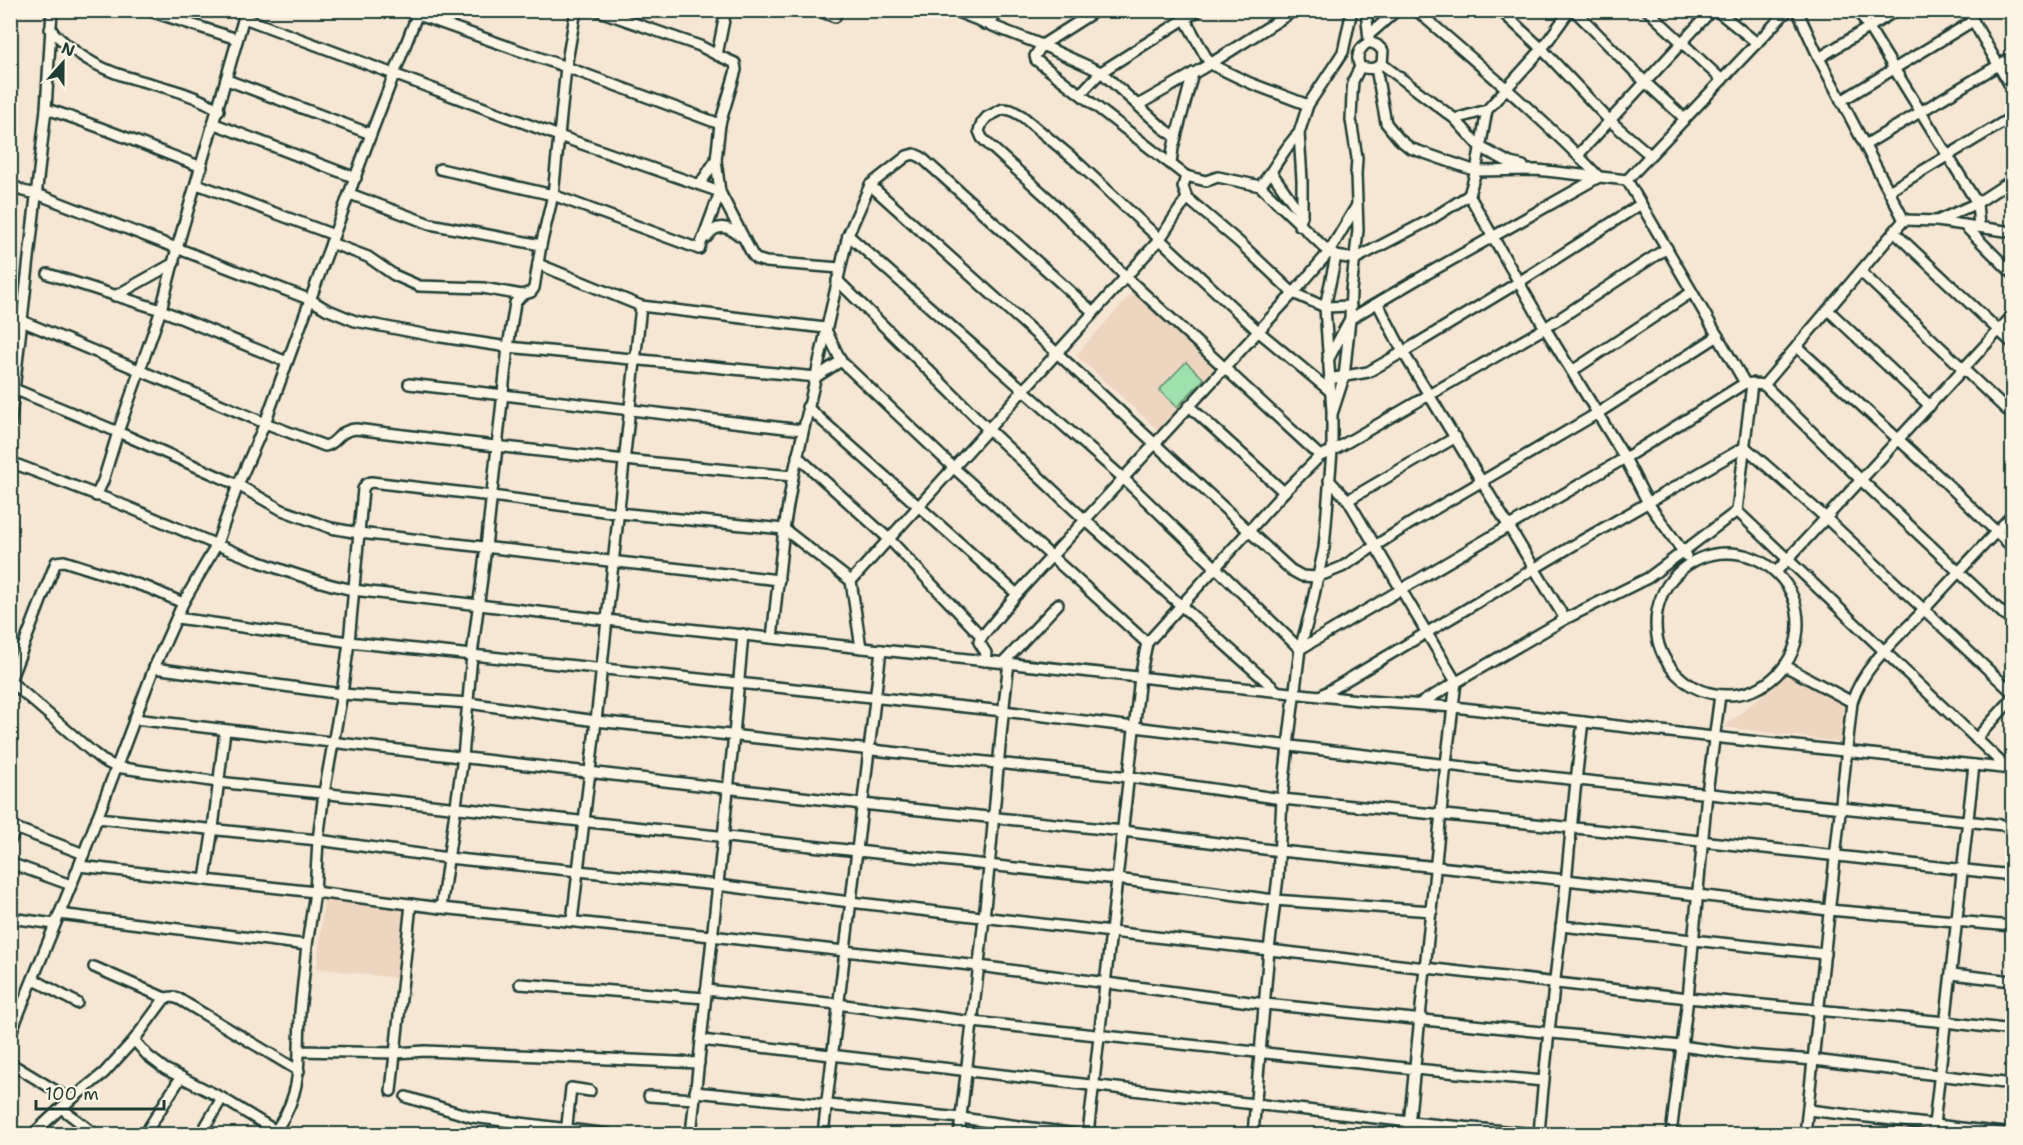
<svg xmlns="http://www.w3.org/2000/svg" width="2023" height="1145" font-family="'Shantell Sans',sans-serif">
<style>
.built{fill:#eed5bf}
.green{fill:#9ee1ac;stroke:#5e8f70;stroke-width:1.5}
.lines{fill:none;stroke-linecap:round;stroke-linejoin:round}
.minor-casing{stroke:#1f3d34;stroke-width:14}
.minor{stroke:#fcf5e5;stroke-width:9}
</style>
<rect width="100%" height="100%" fill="#f6e6d4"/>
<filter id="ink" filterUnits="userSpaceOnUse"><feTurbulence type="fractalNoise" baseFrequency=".0167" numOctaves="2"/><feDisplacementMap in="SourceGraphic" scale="12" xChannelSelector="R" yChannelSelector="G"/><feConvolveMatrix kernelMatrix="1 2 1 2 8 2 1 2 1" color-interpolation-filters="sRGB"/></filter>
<g filter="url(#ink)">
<g class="built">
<path d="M1135,290L1220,367L1160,432L1076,355Z"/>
<path d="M1798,665L1847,696L1841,742L1724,727Z"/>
<path d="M324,898L409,908L402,979L317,968Z"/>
</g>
<path class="green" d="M1186,362L1204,379L1177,407L1159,390Z"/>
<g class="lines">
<g class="minor-casing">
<g id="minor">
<path d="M147,10L237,39"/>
<path d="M404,10L566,67L720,124"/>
<path d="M596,10L700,46L717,55"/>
<path d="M726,10L717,55L735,63L736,70L720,124L716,160L720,192L752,254L756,259L766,262L840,268"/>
<path d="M817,10L835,17"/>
<path d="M952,10L1042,45L1101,72L1163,128L1176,137"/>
<path d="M1097,10L1042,45L1035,56L1036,60L1186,176"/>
<path d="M1180,10L1210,64L1250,83L1308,105"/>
<path d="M1366,10L1369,40"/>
<path d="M1500,10L1542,49L1609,120L1650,155"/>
<path d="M1574,10L1645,82L1685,119"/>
<path d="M1647,10L1722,80"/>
<path d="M1716,10L1757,43"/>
<path d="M1797,10L1819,58L1904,220"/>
<path d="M1858,10L1977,203L1979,227"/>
<path d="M1967,10L2012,89"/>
<path d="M244,18L559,136L720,192L699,249"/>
<path d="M984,24L1003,10"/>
<path d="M50,29C71,51 95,67 124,76C157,86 189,91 219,110"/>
<path d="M1370,34L1397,10"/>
<path d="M1819,58L1897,10"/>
<path d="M1382,64L1455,119L1480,147L1510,163L1523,166"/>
<path d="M1376,68L1386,123L1399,139L1410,148L1476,171L1537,170L1627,180"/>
<path d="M227,80L371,134"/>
<path d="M1081,93L1101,72L1199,10"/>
<path d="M1841,101L1973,21"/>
<path d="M1138,105L1210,64L1295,10"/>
<path d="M46,109C99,125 150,148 202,167"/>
<path d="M1455,119L1487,110L1542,49L1570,10"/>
<path d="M215,124L356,178"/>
<path d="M1865,145L2012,57"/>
<path d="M1578,155L1712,10"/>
<path d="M1171,164L1173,148L1193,73"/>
<path d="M440,169L553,195L699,249"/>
<path d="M1272,173L1302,216"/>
<path d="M1627,180L1745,383L1764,385L1904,220"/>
<path d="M1627,180L1788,10"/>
<path d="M10,184L23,191L37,194L311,300L326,309L355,321L428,335L508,347L816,377L841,361"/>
<path d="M197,184L334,235"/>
<path d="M700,184L716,160"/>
<path d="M870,185L1058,354L1291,570L1302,576L1317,577L1342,567L1411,523L1598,413L1718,336"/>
<path d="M1260,186C1275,169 1283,149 1299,133"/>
<path d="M1889,191L2012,117"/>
<path d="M350,194L430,224L541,245"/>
<path d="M1469,195L1545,328L1625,458L1648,503L1686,556"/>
<path d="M1187,198L1239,242L1293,293L1325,307L1351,306"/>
<path d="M1904,220L1937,221L2012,232"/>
<path d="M1937,221L1977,203L2012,180"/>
<path d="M1299,225L1302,216V180L1299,133L1308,105L1343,52L1352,10"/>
<path d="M1964,225L2012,273"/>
<path d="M1894,232L2012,343"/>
<path d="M848,235L1123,478L1300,649L1625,458L1745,383"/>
<path d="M707,237C716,223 728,226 740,236"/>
<path d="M331,243L368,257L394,275L419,286L483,288L522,295"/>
<path d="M538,264L641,306L596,721L572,921"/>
<path d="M1861,272L2012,415"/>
<path d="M48,274L161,310L287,362"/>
<path d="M837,280L988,429L1085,520L1277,691"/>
<path d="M115,296L174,263"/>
<path d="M1378,304L1403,352L1565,619"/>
<path d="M641,306L825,328L841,361L954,468L1147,643L1140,677L1088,1134"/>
<path d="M1828,310L1930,406"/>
<path d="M10,316L265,423L325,446C339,443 336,431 356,429C502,448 647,463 793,476"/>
<path d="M1797,347L1944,481L2012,547"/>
<path d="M1328,360L1350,319L1416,280L1599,177C1542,117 1478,64 1416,10"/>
<path d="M1572,371L1692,292"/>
<path d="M1329,379L1368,372L1403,352L1519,282L1641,204"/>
<path d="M409,384L802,430"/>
<path d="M1764,385L1861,480L2012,622"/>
<path d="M14,389L118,432L238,485L282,510L331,528L359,533L779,580"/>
<path d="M1330,391L1258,331L1075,160L1022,116L1011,110L1003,109L987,117L982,123L979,131L982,138L987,143L1050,200L1126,277L1320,456L1332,451L1545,328L1667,248"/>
<path d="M1189,406L1284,492"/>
<path d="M807,407L1017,594"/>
<path d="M1332,411L1325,307L1336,256"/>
<path d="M10,425L46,109L52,10"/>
<path d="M797,456L889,539L982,637"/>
<path d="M10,462C45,475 79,488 113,501C195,534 266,571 353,590L606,620L881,650L1368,701L1454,707L1713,737L2012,769"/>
<path d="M1329,480L1348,500L1456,437"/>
<path d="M96,496L103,481L118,432L161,310L177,248L246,10"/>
<path d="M1348,500L1456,682L1446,764L1408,1134"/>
<path d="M1737,511L2007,768"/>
<circle cx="1727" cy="624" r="71"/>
<path d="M1776,572L2012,316"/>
<path d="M177,618L349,642L1003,711L1513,773L2012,826"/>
<path d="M772,638L784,529L793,476L848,235L870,185L907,156L914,154L921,157L1093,312"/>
<path d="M1147,643L1284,492L1320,456"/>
<path d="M861,648L851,581L1160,239L1187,198L1183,187L1186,176L1206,181L1218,177L1260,186L1329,252L1336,256L1355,259L1428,221L1469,195L1476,171L1487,110"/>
<path d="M985,661L986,653L979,642L980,639L1017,594L1298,288L1329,252L1357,205"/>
<path d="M1003,663L1058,604"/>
<path d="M1785,666L1852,702"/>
<path d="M154,668L342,694L468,703L596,721L1129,777L1282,799L1636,834L2012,875"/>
<path d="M10,681L91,751L102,760L116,767L218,782L1117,879L1274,900L1432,911"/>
<path d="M10,681L56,562L64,561L149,588L183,603"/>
<path d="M1320,696L1574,545L1745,447L1826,518L2012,692"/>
<path d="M1419,704L1565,619L1648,578L1737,511L1752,383"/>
<path d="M134,719L862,804L1123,831L1280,851L1566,880L1829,910L2012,926"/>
<path d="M1976,739L2012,699"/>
<path d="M97,818L318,840L448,858L717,885L850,902L1688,998L1946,1022L2012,1030"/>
<path d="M10,826L84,854"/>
<path d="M10,841L16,828"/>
<path d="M10,863L71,885"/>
<path d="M79,866L315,892L441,908L711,936L979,966L1265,1004L1681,1046L1746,1055L1814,1060L2012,1084"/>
<path d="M205,879L213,828L225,730"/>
<path d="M441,908L463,757L472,655L486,547L508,347L515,303L522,295L531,292L534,288L541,245L553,195L566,67L576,10"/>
<path d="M59,914L307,945"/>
<path d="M10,918L55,924"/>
<path d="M1561,926L1825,954"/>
<path d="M94,967L165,998"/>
<path d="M1952,974L2012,981"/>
<path d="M33,979L77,1003"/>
<path d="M520,984L705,998"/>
<path d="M706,990L837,1004L973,1022L1415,1069L1543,1081"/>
<path d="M10,1035L79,866L154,668L183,603L216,546L238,485L265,423L371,134L419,10"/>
<path d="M134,1040L148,1056L165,1069L222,1098L276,1131"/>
<path d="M701,1040L1410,1122L1535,1134"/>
<path d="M10,1063L71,1100"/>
<path d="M699,1063L425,1051L396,1053L299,1051L300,1012L307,945L315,892L318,840L324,793L342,694L349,642L363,489L366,484L371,482L492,496L618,513L784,529L851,581"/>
<path d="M391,1091L411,904"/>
<path d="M695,1092L961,1118L1076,1134"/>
<path d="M649,1096L694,1099"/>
<path d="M406,1097L472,1117L608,1134"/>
<path d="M1808,1110L2012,1134"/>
<path d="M33,1134L61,1108"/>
<path d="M95,1134L61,1108L104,1073L134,1040L165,998L173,997L179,999L299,1071"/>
<path d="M145,1134L181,1077"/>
<path d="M201,1134L222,1098"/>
<path d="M273,1134C293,1108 299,1083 299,1051"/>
<path d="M566,1134L571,1088L590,1091"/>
<path d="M691,1134L734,735L743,634"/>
<path d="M823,1134L881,650"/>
<path d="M959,1134C969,1045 981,957 989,867C996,799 1000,731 1009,663"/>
<path d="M1253,1134L1269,950L1278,877L1282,799L1288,746L1300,649L1311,609L1324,548L1332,451V414L1344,377L1350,319L1351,291L1358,230L1356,174L1357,158L1351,120L1352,94L1353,81L1360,67C1355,56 1359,48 1369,42L1377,45L1383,51L1382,64C1374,70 1369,69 1360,67"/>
<path d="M1539,1134C1545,1057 1555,980 1564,903C1570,843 1575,782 1583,722"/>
<path d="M1671,1134L1688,998L1707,793L1720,695"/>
<path d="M1805,1134L1852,702C1863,667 1895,640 1920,614C1950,581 1981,548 2012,515"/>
<path d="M1933,1134L1974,765"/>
</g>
</g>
<use href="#minor" class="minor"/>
</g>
</g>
<rect width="2023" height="1145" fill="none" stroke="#fcf5e5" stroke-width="36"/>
<rect x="18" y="18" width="1987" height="1109" fill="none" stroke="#1f3d34" stroke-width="2" filter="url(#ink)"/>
<g transform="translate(63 63) rotate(21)" stroke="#fcf5e5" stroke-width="4.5" paint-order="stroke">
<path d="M0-4.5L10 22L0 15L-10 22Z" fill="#1f3d34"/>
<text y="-9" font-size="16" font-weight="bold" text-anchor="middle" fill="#1f3d34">N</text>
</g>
<path d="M36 1100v9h128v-9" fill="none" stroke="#1f3d34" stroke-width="3"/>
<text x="45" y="1100" font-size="18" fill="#1f3d34" stroke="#fcf5e5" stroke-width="4.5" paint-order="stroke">100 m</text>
</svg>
